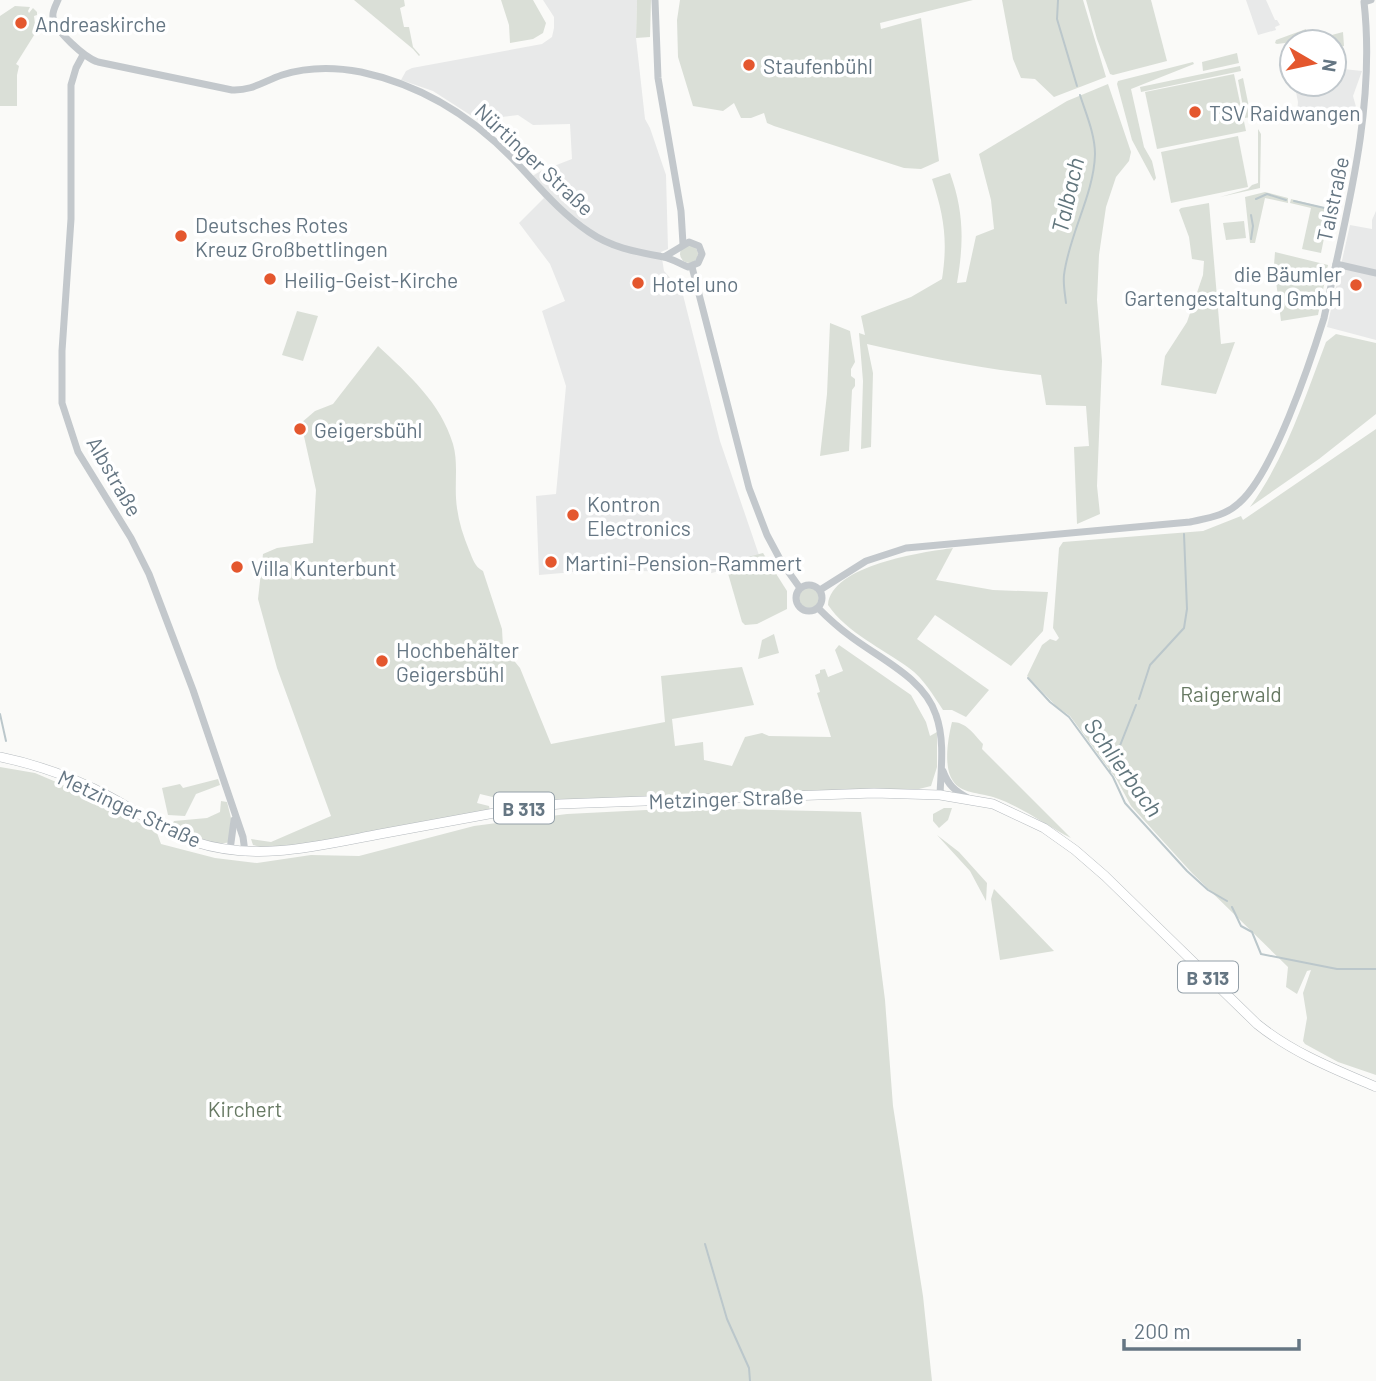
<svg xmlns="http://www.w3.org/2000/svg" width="1376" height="1381" font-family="Barlow,sans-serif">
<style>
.built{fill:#e8e9e9}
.green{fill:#dadfd7}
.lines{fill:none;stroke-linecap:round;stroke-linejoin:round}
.stream{stroke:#bbc7cb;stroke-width:2}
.major-casing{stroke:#b5babe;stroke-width:10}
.minor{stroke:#c3c8cc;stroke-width:7}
.major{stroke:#fff;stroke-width:9}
.poi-dot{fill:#e4572e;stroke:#fff;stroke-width:2.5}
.labels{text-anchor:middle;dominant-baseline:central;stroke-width:7;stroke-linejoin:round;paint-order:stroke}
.shield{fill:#fff;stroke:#939fa8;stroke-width:2}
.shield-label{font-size:19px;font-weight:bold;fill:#657683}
.poi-label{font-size:21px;fill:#657683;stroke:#fff;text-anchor:start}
.street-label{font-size:21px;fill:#657683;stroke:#fff}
.park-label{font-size:21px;fill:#687a64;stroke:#fff}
.water-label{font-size:23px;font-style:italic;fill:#60757c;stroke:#fff}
</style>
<rect width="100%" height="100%" fill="#fafaf8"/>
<g class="built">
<path d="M543,0H637L636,38L645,119L650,128L666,175L668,249L661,252L664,271L682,291L720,441L760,558L712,573L641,571L594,566L586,571L539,575L536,496L556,494L566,386L542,311L565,301L550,264L519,223L544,198L527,179L541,171L572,159L570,124L533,125L518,115L478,120L433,91L401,80L406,71L412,68L542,44L552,37L554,28V17Z"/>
<path d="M1246,0H1266L1275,20H1277L1280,25L1275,27L1276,30L1258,35Z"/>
<path d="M1334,68L1362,71L1353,96L1358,114L1356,122L1297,112L1298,102L1295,87L1334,84Z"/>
<path d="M1376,211V340L1327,327L1350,225L1372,229V220Z"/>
</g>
<g class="green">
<path d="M354,0H404L405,6L400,8L404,27H409L413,47L420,55L419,56L413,49Z"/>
<path d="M501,0H533L546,23L543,33L533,39L510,43L509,25Z"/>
<path d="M637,0H651L650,37L636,38Z"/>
<path d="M680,0H973L880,23L881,29L921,18L939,161L921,169L904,168L774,126L767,123L764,113L751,118H741L734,103L723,111L693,106L678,57L677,20Z"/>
<path d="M1002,0H1083L1106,77L1054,97L1035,79L1021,78L1013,59Z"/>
<path d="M1086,0H1151L1167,61L1113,75L1110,74L1097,39Z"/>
<path d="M15,6L30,7L28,11L29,13L33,8L37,12V15L34,16L36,32L16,64L19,66L17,75V106H0V16Z"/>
<path d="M1306,29L1309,40L1277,44L1275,43L1276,40Z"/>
<path d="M1343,32L1344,46L1337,48V53L1334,56V42H1313V40Z"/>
<path d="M1237,53L1239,63L1203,71L1202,62Z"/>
<path d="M1193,62L1194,64L1131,89L1144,147L1152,161L1156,178L1154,181L1132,140L1117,84L1118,81Z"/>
<path d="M1240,66L1241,71L1141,92L1140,87Z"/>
<path d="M1234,74L1246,131L1157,149L1145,92Z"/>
<path d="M1243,78L1251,117L1245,118L1238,80Z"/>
<path d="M1108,84L1131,152L1129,161L1116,177L1106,207L1099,255L1097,300L1102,361L1097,486L1100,514L1077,524L1074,447L1089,446L1086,406L1046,405L1041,375C982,369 925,357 867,344L873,373L871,447L861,449L863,381L859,333L865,335L861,316L911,297L942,279C948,240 944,216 932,179L950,173C964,212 964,242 957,283L966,282L976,236L994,229L991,200L979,154L1067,101Z"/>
<path d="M1258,129L1261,134L1260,188L1220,197L1248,189L1252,185L1258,183Z"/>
<path d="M1238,136L1248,187L1171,203L1161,152Z"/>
<path d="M1265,192L1288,198V203L1265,198L1255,243H1250L1245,197Z"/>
<path d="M1291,199L1330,209L1321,253L1302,249L1311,208L1290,203Z"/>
<path d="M1209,203L1221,344L1235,342L1216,394L1161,385L1165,356L1187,322L1203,275L1204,261L1192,259L1189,237L1179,210L1181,208Z"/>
<path d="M1244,221L1246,238L1226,240L1223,223Z"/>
<circle cx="689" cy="254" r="9"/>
<path d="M1275,252L1328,265L1318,315L1281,321L1274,265Z"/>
<path d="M297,311L318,316L303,361L282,355Z"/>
<path d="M830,323L850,331L855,362L851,369V376L855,379V386L852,390L849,451L820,456L827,394Z"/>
<path d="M1336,334L1376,343V414L1319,459L1250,507C1286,457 1304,400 1326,342Z"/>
<path d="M378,346C408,374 441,403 453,444C458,461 455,480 456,498C457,516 462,533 469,550C473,559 474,566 483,571L502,629L503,647L520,668L551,744L665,722L661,676L742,667L754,705L672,719L675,746L703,742L704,760L732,766L745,737L762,733L769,736L831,737L817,693L820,692L815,675L820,673V670L825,669L828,677L843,671L835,650L839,645L911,695L926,722L930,736L937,732V767L931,786L919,789L502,808L501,799L480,794L477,803L489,806L490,811L306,844L264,848L253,845L251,839L271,842L331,816L277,668L258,599L263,554L277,548L313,543L316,490L301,423L315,411L333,404Z"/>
<path d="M1376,429V1075L1338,1062L1305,1044L1303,1041L1307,1018L1303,993L1311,970L1307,971L1297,994L1286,987L1288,967L1192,873L1131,806L1117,780L1070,716L1057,707L1027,676L1042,645L1050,639L1056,641L1059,638L1053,628L1059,548L1063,542L1203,531L1241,516L1243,520Z"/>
<path d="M953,548L936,580L993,590L1048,592L1043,631L1011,666L935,615L917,639L989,690L966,717L952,710H943C933,695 924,679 909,668C882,648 847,633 828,605C831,565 923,552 953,548Z"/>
<path d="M763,553L787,591V609L757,624L745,625L742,622L725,563Z"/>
<circle cx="809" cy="598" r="10"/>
<path d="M774,634L779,653L758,659L762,640Z"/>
<path d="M952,722C966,722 973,733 983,744L982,749L1071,838C1045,825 1021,806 993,797C980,793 960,793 953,781C943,767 948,738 952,722Z"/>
<path d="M0,767L35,773L103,802L157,833L161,844L215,858L257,863L311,855L359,856L474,826L567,814L686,808L861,812L885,1000L893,1106L923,1296L932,1381H0Z"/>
<path d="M218,779L220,785L196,794L185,816L168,815L162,788L180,784L183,788Z"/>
<path d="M221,801L227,802L231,818L229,842C212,848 187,834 171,827L174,821L207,818L220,812Z"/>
<path d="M944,808H952L948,820L939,828L933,821V814Z"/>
<path d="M937,835L959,852L987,883L986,901L970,871Z"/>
<path d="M994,889L1054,951L1000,960L991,899Z"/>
</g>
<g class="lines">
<g class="stream">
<path d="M1058,0L1057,19L1077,86"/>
<path d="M1256,199L1267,194L1286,200"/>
<path d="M1294,201L1329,209"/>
<path d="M1251,215L1253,226L1251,239"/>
<path d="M1066,303C1065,294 1063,284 1064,275C1069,234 1094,195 1095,154C1095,134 1086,114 1080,95"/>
<path d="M1028,678L1050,702L1069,717L1113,777L1125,803L1187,871L1208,890L1227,901"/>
<path d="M1139,699L1150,665L1184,628L1187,609L1184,534"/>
<path d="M0,714L6,741"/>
<path d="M1110,771L1136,705"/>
<path d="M1232,907L1241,926L1252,932L1261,954L1337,969H1376"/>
<path d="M705,1244L727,1319L749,1368L750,1381"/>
</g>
<g class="major-casing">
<path id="major" d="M0,757C39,765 75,778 110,797C138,812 165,832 195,842C257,862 317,846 380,834C429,825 478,816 527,807L560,804L874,793L940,795L993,804L1044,828L1075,850L1105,876L1257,1024C1293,1053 1334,1069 1376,1087"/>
</g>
<g class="minor">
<path d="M58,0C56,5 52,11 53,17C54,30 85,58 98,62L232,90C252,91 264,81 282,75C307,67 335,67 361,72C421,85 470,115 512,158C537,184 559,212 589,232C612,248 637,252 664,257C673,259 680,264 688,267L698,263L702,254L699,246L689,242L664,257"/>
<path d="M655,0L658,78L681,211L683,244"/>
<path d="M83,55L76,68L71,85V219L62,351V403L78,452L131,538L149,574L193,690L243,837L245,852"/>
<path d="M1336,264L1376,273"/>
<path d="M692,267L749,488L767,535L782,563L800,588"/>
<circle cx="809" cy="598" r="13"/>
<path d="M820,590L866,561L906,548L1190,522C1208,518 1225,516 1239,503C1273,474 1310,363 1324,318C1346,215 1376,108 1364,2L1371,0"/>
<path d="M818,608C828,618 839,628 850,636C880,659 924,678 936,715C945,740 941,769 940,795"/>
<path d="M943,771C948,785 955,791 968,798"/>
<path d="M230,850L234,820"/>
</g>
<use href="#major" class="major"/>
</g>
<g class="poi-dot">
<circle cx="21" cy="23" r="7"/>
<circle cx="749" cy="65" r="7"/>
<circle cx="1195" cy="112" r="7"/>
<circle cx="181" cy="236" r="7"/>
<circle cx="270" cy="279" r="7"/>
<circle cx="638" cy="283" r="7"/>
<circle cx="1356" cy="285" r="7"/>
<circle cx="300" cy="429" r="7"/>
<circle cx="573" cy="515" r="7"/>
<circle cx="551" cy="562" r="7"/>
<circle cx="237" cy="567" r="7"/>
<circle cx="382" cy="661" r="7"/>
</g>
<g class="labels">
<g class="shield">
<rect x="494" y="792.5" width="60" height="31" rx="5"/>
<rect x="1178" y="961.5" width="60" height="31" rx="5"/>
</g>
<g class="shield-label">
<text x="524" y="808">B 313</text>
<text x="1208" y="977">B 313</text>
</g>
<g class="poi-label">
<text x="35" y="23">Andreaskirche</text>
<text x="763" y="65">Staufenbühl</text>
<text x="1209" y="112">TSV Raidwangen</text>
<text x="195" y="224">Deutsches Rotes<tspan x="195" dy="24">Kreuz Großbettlingen</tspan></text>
<text x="1342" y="273" text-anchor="end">die Bäumler<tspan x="1342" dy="24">Gartengestaltung GmbH</tspan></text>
<text x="284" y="279">Heilig-Geist-Kirche</text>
<text x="652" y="283">Hotel uno</text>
<text x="314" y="429">Geigersbühl</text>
<text x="587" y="503">Kontron<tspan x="587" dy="24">Electronics</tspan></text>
<text x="565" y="562">Martini-Pension-Rammert</text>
<text x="251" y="567">Villa Kunterbunt</text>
<text x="396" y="649">Hochbehälter<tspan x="396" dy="24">Geigersbühl</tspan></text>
</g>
<g class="street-label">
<text transform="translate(535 159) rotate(43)">Nürtinger Straße</text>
<text transform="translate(1332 199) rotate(-78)">Talstraße</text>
<text transform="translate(115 476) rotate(60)">Albstraße</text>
<text transform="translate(726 798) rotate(-2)">Metzinger Straße</text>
<text transform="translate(130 808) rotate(25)">Metzinger Straße</text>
</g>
<g class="park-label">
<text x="1231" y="693">Raigerwald</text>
<text x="245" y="1108">Kirchert</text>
</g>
<g class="water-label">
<text transform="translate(1067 195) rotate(-77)">Talbach</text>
<text transform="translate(1124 767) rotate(54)">Schlierbach</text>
</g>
</g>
<g transform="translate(1313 63) rotate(99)"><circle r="33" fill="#ffffff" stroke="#c1c8cd" stroke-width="2"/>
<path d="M0-5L12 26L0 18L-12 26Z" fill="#e4572e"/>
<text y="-10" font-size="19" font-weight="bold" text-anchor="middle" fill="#657683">N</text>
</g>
<path d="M1124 1339v10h175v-10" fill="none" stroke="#657683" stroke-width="3.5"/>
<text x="1134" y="1339" font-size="21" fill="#657683" stroke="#ffffff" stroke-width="5" paint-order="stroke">200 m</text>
</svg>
